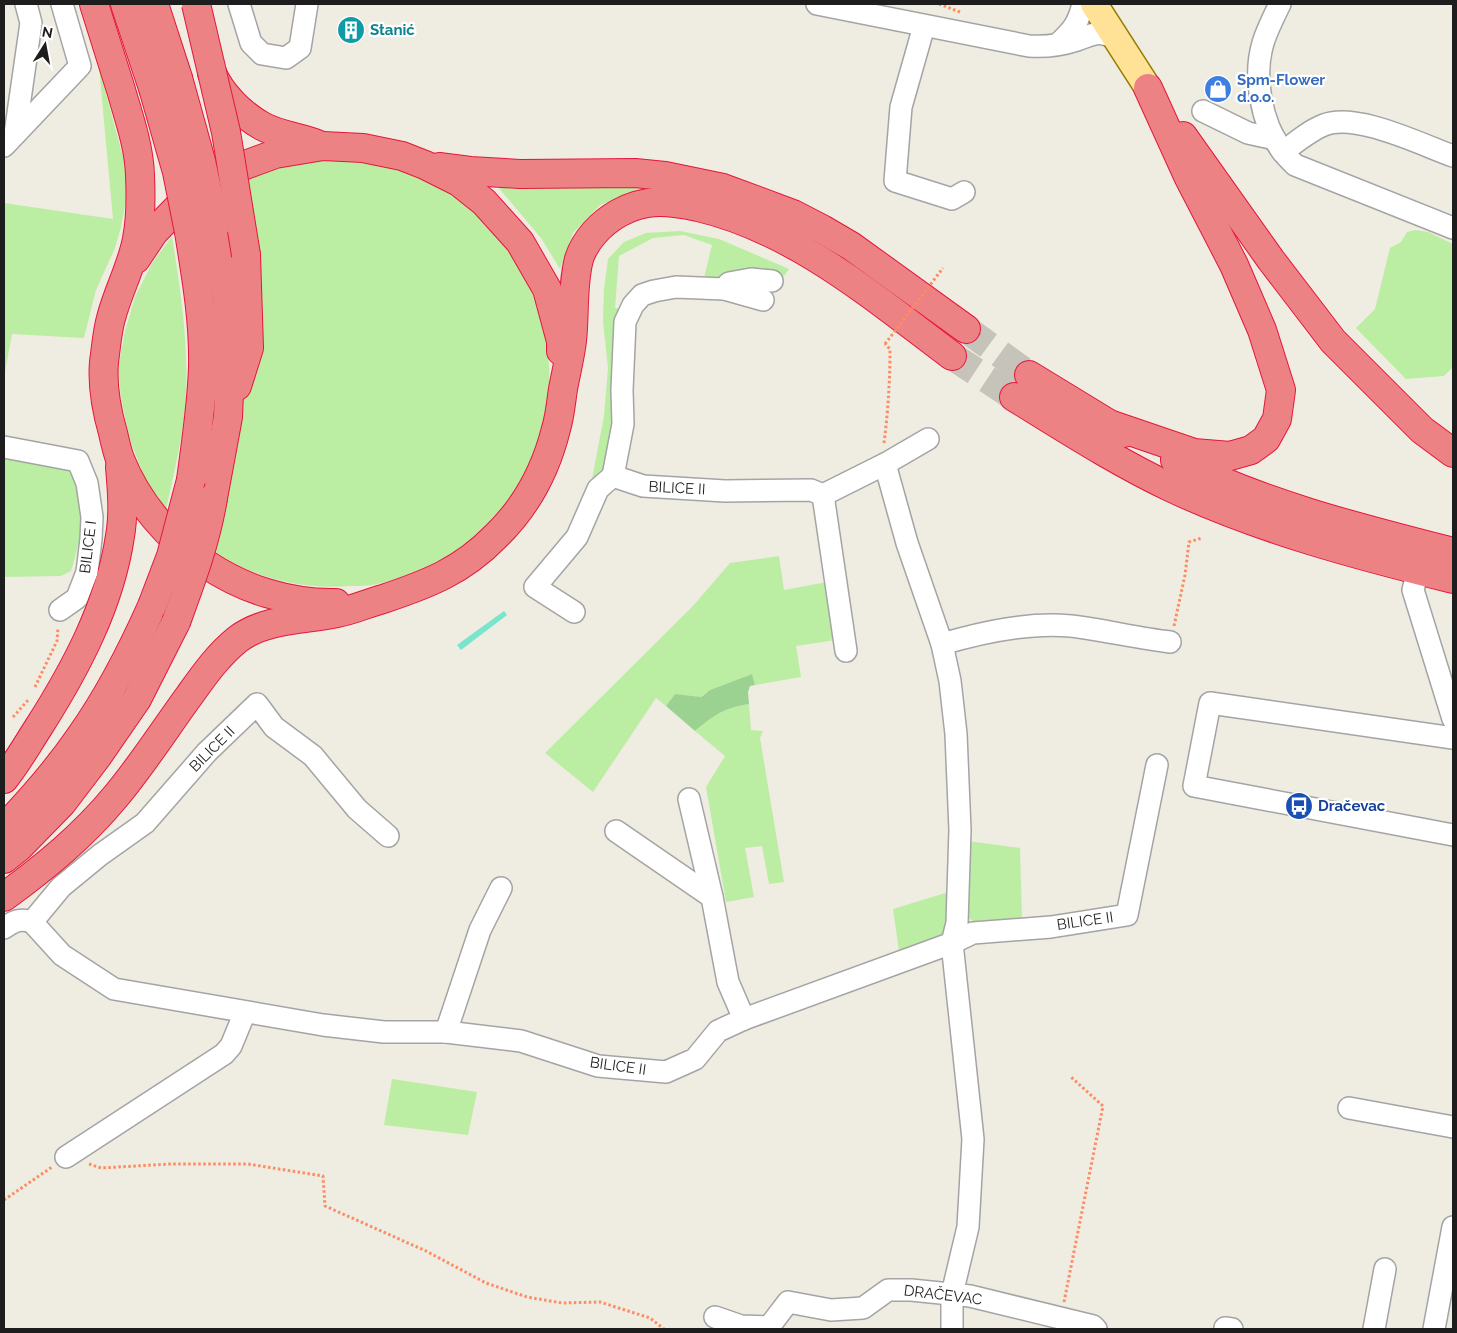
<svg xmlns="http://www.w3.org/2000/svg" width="1457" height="1333" font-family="Raleway,sans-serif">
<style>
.grass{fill:#bbeea2}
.forest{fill:#9bd292}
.pitch{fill:#78e5cc}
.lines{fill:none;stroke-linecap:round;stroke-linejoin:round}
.highway-tunnel{stroke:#c5c3ba;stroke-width:28;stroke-dasharray:28 14;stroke-linecap:butt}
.minor-casing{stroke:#a4a4a4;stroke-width:24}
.major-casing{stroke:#957b00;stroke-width:29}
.highway-casing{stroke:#e5163c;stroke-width:30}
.path{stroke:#ff8b62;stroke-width:3;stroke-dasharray:2.5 2.5;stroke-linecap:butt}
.minor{stroke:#fff;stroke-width:21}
.major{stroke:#ffe296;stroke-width:26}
.highway{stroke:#ed8285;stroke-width:28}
.highway-bridge-casing{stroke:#e5163c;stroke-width:30;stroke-linecap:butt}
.path-bridge{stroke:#ff8b62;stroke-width:3;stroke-dasharray:2.5 2.5;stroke-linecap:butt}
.highway-bridge{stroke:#ed8285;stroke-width:28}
.labels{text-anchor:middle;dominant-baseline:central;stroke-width:4.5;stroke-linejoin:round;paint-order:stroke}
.culture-label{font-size:15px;font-weight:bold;fill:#0d838f;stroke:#fff;text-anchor:start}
.shop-label{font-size:15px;font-weight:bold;fill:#366cbe;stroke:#fff;text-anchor:start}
.street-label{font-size:15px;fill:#1d1d1d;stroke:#fff}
.transit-label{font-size:15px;font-weight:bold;fill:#164399;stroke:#fff;text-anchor:start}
</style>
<rect width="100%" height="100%" fill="#efece1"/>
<g class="grass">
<path d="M99,67L128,176L125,206L121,227L115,248L96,290L84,338L12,334L4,377V203L113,219Z"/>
<path d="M294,157C313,157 331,157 350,158C357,158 367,156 375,158C386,161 396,167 407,171C418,175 431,179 442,185C460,194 479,215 493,230C513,252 523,270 534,298C578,405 524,529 417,571C404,576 390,582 377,584C368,586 360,586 351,586C304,590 254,579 214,551L227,498L241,410L223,184Z"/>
<path d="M578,184L658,188L635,192L600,205L573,233L560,269L541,238L498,187Z"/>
<path d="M1415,230L1428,232L1453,244V367L1444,376L1406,379L1356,328L1375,309L1390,248L1401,242L1407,232Z"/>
<path d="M680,231L719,239L789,269L784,276L756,273L703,282L712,245L684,235L653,238L619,256L615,308L622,309L617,413L609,463L592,479L604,416L608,368L603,321L604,289L608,259L624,242L646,233Z"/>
<path d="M172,236C181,294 190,350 185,408C182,442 173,476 166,510L144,477L129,437L121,397L118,369L125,331L135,297L151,265Z"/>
<path d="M4,455L67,465C70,471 75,476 77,482C87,512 80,542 71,571L61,576L4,577Z"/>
<path d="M779,556L784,590L827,582L836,640L796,646L801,677L755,685L752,674L710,690L700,697L675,694L666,706L656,698L593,792L545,753L693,606L730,563Z"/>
<path d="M749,704L751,730L763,731L760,738L784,882L769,884L762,846L745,848L754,897L726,902L706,787L725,756L695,731C714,715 724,708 749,704Z"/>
<path d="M967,841L1020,848L1022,921L981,926L965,916Z"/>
<path d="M952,891L950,931L899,951L893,909Z"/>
<path d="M392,1079L477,1092L468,1135L384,1125Z"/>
</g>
<path class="forest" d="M752,674L755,685L750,686L748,692L749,704C724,708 714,715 695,731L666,706L675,694L701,697L710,690Z"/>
<path class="pitch" d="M504,611L507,615L461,650L457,645Z"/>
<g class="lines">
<g class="highway-tunnel">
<path d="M966,329L1029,375"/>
<path d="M952,356L1014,397"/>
</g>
<g class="minor-casing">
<g id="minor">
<path d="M239,4L251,43L262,54L286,58L300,48L307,4"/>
<path d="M817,4L1029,46C1045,47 1062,45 1077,40C1095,34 1096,30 1116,38"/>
<path d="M1280,4C1274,16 1267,30 1263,43C1253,77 1261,122 1282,151C1286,156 1291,161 1295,165L1453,228"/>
<path d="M924,26L901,107L895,181L952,199L964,192"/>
<path d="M1058,44C1073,30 1078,24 1083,4"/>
<path d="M1203,111L1248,133L1275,139"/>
<path d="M15,134L31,23L26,4"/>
<path d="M4,146L80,66L62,4"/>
<path d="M1283,152C1296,142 1309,131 1324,125C1356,112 1422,145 1453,156"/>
<path d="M724,289L729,283L751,279L772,281"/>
<path d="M763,300L724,289L676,287L654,291L642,295L633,305L625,322L622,390L623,424L613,476L643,486L725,491L811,490L823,495L885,464L928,439"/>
<path d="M4,447L78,461L87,483L92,517L91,539L87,572L77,598L60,610"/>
<path d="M885,464L907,543L942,644L950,681L956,734L960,830L957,923L952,943L973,1139L968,1227L952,1294V1329"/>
<path d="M823,495L846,651"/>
<path d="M1418,570L1413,590L1453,719"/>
<path d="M574,612L535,587L577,537L598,489L613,476"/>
<path d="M942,644C983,632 1028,622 1071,626C1104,630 1137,638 1170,642"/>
<path d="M1453,738L1210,703L1194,786L1453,835"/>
<path d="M689,799L712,897L728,982L744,1019"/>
<path d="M616,831L712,897"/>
<path d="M388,836L357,809L313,756L274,727L257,704L207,752L145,823L100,855L61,887L32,922L62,955L114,989L323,1025L384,1032H446L521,1041L598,1066L666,1072L695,1059L718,1031L744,1019L952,943L973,933L1051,927L1127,915L1157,765"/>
<path d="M4,928C14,921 20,918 32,922"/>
<path d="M446,1032L480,930L501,888"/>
<path d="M1349,1108L1453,1127"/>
<path d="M66,1157L224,1054L231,1046L245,1012"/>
<path d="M715,1317L741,1326L769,1327L788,1302L831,1310L863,1308L888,1290H911L970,1296L1093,1326L1096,1329"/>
<path d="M1225,1328L1232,1329"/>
<path d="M1374,1329L1385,1269"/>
<path d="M1434,1329L1453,1227"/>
</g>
</g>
<g class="major-casing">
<path id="major" d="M1094,4L1148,88"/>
</g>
<g class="highway-casing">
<g id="highway">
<path d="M94,4C103,33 112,61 121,90C129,118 139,146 140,175C141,196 141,218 137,239C132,266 118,291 111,318C107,332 106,348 104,362C102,385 107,412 113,433C115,442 117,451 120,459C154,545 243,605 336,603"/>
<path d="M125,4L153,88"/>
<path d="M154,4L178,78"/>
<path d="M212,73C221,94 241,114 262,126C278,135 299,137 317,144"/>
<path d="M1183,136L1271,260L1333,341L1422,430L1453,453"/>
<path d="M439,167L470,171L520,174L635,173L665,176L723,188L793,214L822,229L851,246L966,329"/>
<path d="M189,232C196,276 204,321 203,366C202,404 196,442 191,480"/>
<path d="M136,259L154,232L188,197L229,171L275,154L323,146L363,148L402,156L425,165L459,182L484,202L520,242L547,289L561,341V351"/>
<path d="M1029,375L1124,433"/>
<path d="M237,386L249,348L246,255"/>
<path d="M1014,397C1066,429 1117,462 1172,488C1262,530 1357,555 1453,579"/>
<path d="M1109,424L1194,453L1230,456L1251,450L1266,439L1277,419L1281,390L1262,330L1234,265L1188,176L1148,88"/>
<path d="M1175,460C1263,504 1359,528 1453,552"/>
<path d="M213,498L228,417L230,367L227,298L215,226"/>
<path d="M4,779C17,763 27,745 38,728C75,670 110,605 120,536C124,514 122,490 120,467"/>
<path d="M4,828C31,800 58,769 80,737C109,696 132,651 152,606"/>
<path d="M4,859L19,847L62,803L97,757L137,699L176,622"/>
<path d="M4,897C45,867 83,836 116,796C142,765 165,729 189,696C204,675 218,655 238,639C266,618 305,620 337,613C353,610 368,603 383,599C428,584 462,571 496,536C526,507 546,469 556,429C560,416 561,402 563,389C566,373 570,357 572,341C575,314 572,286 579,259C585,240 601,223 619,213C646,198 669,201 698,207C796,230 873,297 952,356"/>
</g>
</g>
<g class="path">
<path d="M939,4L960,12"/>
<path d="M884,443C888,412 890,381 890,349L885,344"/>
<path d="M1174,626L1185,575L1189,542L1202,538"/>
<path d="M35,687L57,641L58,628"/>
<path d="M13,717L29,699"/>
<path d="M89,1164L101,1168L170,1164H248L323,1176L325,1206L426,1251L486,1283L527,1297L562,1303L600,1302L650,1318L664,1329"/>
<path d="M4,1200L52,1167"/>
<path d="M1064,1302L1103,1106L1071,1077"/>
</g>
<use href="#minor" class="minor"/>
<use href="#major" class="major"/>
<use href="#highway" class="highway"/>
<g class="highway-bridge-casing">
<g id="highway-bridge">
<path d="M196,4L226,132L246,255"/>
<path d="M178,78L201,161L215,226"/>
<path d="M153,88L177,172L189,232"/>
<path d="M152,606L171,556L191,480"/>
<path d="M176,622C191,581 206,541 213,498"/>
</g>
</g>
<path class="path-bridge" d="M885,344L943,268"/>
<use href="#highway-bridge" class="highway-bridge"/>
</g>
<defs>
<g id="building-disc" transform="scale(1.4375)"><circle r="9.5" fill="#0f9aa8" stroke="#fff"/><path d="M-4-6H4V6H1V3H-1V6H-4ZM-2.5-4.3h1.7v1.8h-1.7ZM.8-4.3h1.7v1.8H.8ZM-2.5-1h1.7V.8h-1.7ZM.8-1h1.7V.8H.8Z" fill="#fff"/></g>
<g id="shop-disc" transform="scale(1.4375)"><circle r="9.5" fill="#3f7fe0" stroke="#fff"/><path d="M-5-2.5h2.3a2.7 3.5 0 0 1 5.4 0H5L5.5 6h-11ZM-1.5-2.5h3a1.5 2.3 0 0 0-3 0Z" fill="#fff"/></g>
<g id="bus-disc" transform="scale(1.4375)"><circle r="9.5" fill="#1a4fb4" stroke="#fff"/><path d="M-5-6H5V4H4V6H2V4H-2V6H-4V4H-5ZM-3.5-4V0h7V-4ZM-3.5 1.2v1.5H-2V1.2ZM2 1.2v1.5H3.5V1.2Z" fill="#fff"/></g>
</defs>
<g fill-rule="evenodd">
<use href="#building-disc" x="351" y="30"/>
<use href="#shop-disc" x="1218" y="89"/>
<use href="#bus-disc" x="1299" y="806"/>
</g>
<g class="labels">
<g class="culture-label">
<text x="370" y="30">Stanić</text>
</g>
<g class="shop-label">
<text x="1237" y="80">Spm-Flower<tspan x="1237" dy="17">d.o.o.</tspan></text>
</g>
<g class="street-label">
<text transform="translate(677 488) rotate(3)">BILICE II</text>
<text transform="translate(88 547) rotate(-83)">BILICE I</text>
<text transform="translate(212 749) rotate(-45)">BILICE II</text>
<text transform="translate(1085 921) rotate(-8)">BILICE II</text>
<text transform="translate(618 1066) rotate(8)">BILICE II</text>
<text transform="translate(943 1295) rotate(7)">DRAČEVAC</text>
</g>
<g class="transit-label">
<text x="1318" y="806">Dračevac</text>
</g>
</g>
<rect width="1457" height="1333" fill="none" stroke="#1d1d1d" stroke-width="10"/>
<g transform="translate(45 45) rotate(11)" stroke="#ffffff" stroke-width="4" paint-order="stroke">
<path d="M0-4L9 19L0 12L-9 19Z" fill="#1d1d1d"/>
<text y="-8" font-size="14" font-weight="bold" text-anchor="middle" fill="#1d1d1d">N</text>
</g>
</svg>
